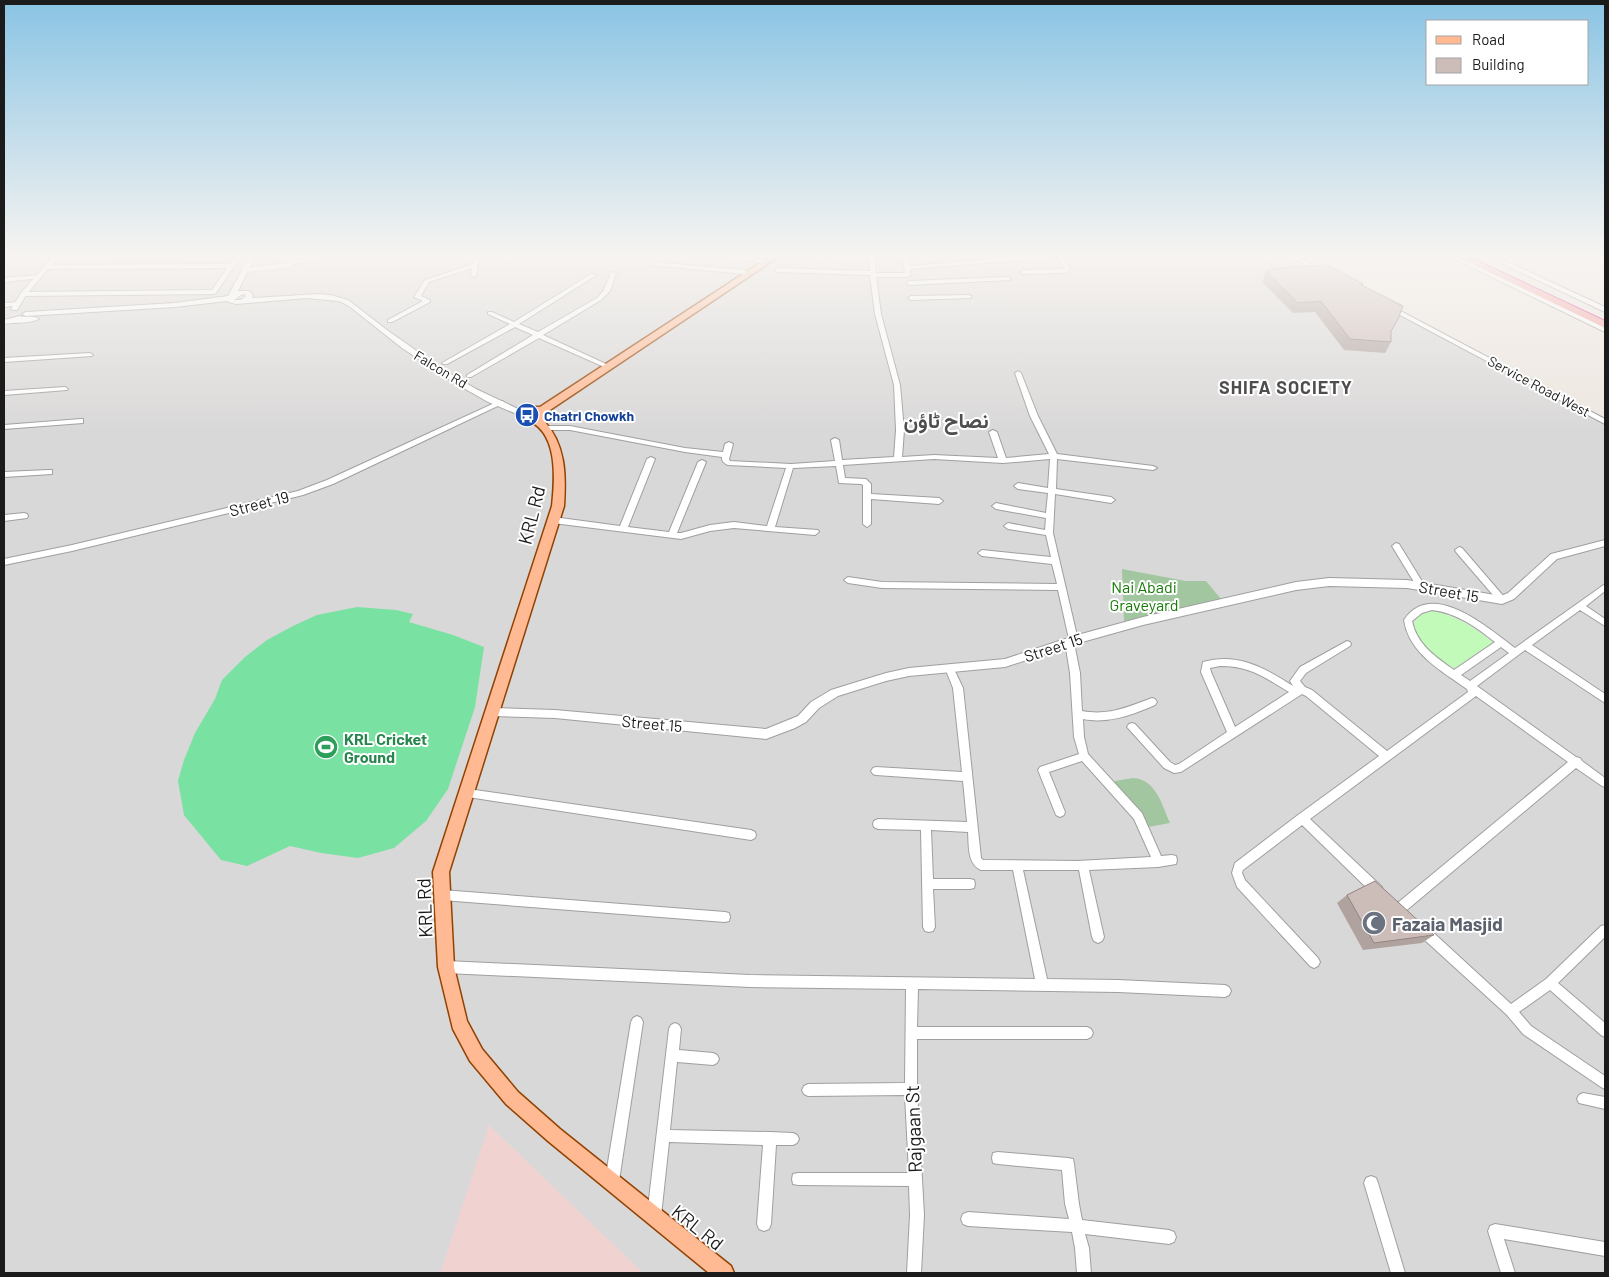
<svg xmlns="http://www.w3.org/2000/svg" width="1609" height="1277" font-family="Barlow,Vazirmatn,sans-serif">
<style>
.residential{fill:#d9d8d8}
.military{fill:#f0d3d1}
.cemetery{fill:#a2c7a0}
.park{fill:#c2fbb9}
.pitch{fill:#79e1a2}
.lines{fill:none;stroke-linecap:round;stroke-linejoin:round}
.pedestrian-casing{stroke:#9f9f9f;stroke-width:6}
.minor-casing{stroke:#9f9f9f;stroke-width:2}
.tertiary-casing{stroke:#9f9f9f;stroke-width:2}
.primary-casing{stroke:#924200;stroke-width:3}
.trunk-casing{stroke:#dc1c88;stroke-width:2}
.pedestrian{stroke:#fff;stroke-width:4.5}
.minor{fill:#fff;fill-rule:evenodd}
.tertiary{fill:#fff;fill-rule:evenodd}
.primary{fill:#ffb993;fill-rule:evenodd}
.trunk{fill:#f49ea0;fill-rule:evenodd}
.wall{fill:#b0a39f}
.building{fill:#cdbdb9;stroke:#908482}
.labels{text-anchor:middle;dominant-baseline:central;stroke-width:4;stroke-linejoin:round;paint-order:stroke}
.far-street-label{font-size:14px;fill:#1b1b1b;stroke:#fff}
.far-transit-label{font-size:14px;font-weight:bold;fill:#164399;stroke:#fff;text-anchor:start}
.street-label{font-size:16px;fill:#1b1b1b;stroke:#fff}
.park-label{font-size:16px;fill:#167b07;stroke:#fff}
.leisure-label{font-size:16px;font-weight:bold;fill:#27864d;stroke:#fff;text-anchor:start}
.far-district-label{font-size:18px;font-weight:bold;letter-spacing:1px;fill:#4e4e4e;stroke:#fff}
.near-street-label{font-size:19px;fill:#1b1b1b;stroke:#fff}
.near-worship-label{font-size:19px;font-weight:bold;fill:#5b616d;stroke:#fff;text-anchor:start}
.district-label{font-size:21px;font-weight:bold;fill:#4e4e4e;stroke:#fff}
</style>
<rect width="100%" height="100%" fill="#ede6e0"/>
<path class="residential" d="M4,253H1288L1605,422V1273H4Z"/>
<path class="military" d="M489,1125L643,1273H440Z"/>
<g class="cemetery">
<path d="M1122,569L1186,581H1206L1221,599L1124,621Z"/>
<path d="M1133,778C1156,779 1162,805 1170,823L1148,827L1135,807L1115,784V781Z"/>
</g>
<path class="park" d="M1432,611C1457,615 1474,628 1493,642L1455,668C1435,661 1388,622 1432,611Z"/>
<path class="pitch" d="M357,607L396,610L413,614L409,622L453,635L484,647L475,707L448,789L426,821L394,848L358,858L321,853L290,846L247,866L221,860L184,815L178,781L184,760L195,733L215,699L222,680L245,657L267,640L293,626L317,615Z"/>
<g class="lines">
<g class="pedestrian-casing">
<path id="pedestrian" d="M244,270L289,265"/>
</g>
<g class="minor-casing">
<g id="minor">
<path d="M237,253H243L216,293L214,294L23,296L20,294L23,292L212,290L227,268L47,269L44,267L47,265L230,264Z"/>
<path d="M294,253H300L294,262L333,253L338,254L287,266L286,265Z"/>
<path d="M474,253H480L476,277L471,276L472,268L429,282L421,296L430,300V302L392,322H388V320L423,301L414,297L425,280L473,264Z"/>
<path d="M712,253H724L762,259L765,261L762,263L715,255Z"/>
<path d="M799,253L871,255L874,257L876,273H905L903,253L908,254L910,266L1060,253L1070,269L1066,273L1023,274L1020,272L1023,270L1064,269L1057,257L910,269L911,275L908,277H876L881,314L900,385L904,430L902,457L934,455L998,458L989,432L993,430L997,432L1006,458L1049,454L1030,416L1015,373L1018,371L1021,373L1038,416L1057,454L1153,466L1157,468L1153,470L1057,459L1056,489L1111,497L1115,500L1111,503L1055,494L1053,533L1078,640L1077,642L1074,643L1080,673L1082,711C1108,716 1128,707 1152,698L1155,699L1157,702L1155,705C1132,715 1108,724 1083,719L1084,737L1088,754L1142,813L1161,856L1172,855L1176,856L1177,860L1176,864L1158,867L1089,870L1104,937L1102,941L1098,943L1094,941L1092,937L1079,870H1023L1047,979L1118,980L1225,985L1229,987L1231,991L1229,995L1225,997L1118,992L918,989L917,1027H1087L1091,1029L1093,1033L1091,1037L1087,1039H917V1089L924,1215L921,1273H907L910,1215L909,1186L798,1185L793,1184L792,1179L793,1174L798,1173H909L905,1095L808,1096L804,1094L802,1090L804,1086L808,1084L905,1083L906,989L750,987L446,973L442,971L440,967L442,963L446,961L750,975L1035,979L1013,870H981C967,864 969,845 968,832L931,830L933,879H970L974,880L975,884L974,888L970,889H933L935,927L933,931L929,932L925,931L923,927L921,830L878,829L874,827L873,824L874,821L878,819L967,822L963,781L876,775L873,774L871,771L873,768L876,767L962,772L953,688L945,668L946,665H952L963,688L981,858L983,860L1077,861L1151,857L1134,819L1082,761L1049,772L1065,812L1064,815L1060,817L1056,815L1038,770L1040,767L1079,754L1074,737L1070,673L1065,642L1066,640L1069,639L1058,590L882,588L848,583L844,580L848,577L882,582L1057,584L1052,564L982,556L978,553L982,550L1051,557L1046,535L1008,529L1004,526L1008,523L1045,530L1046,518L996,509L992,506L996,503L1046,513L1048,493L1018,489L1014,486L1018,483L1048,488L1050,459L1003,463L934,459L843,465L845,478L866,479L871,484V494L939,498L943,501L939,504L871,499V524L867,527L863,524V485L861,484L839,483L836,466L793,468L775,527L818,530L819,532L815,535L734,528L710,531L681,539L553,523L549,520L553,517L620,526L647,459L651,457L655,459L628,527L669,532L698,462L702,460L706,462L677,533H681L710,525L734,522L767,526L786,468L728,465C725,464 721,461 722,457L685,452L570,430H544L543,428L547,426H570L685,448L723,452L725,444L729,442L733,444L729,459L730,461L791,464L835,461L831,440L835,438L839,440L842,460L894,457L896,430L894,385L875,314L870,275L777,272L774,270L777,268L870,271L868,259L797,256V254Z"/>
<path d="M1184,253H1192L1180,258L1177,256Z"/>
<path d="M652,262L744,270L747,272L744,274L650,265V263Z"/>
<path d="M611,272L616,273L610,291L601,300L543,335L606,364V366H602L539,338L471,377H467V375L533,335L515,327L447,364H443L442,363L510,324L488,314V312H492L514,322L591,274H595V276L519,324L538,332L597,298L604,290Z"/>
<path d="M38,275L40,276V278L4,282V278Z"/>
<path d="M1008,277L1011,279L1010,280L909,285L906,283L909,281Z"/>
<path d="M969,295L971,296V298L911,300L908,298L911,296Z"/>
<path d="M18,302L20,303V305L4,307V303Z"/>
<path d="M90,353L93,355L92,356L4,362V358Z"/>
<path d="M65,387L68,389L67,390L4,395V391Z"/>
<path d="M499,401H503L504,403L333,484L303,495L72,551L4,565V559L72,545L298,491L327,480Z"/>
<path d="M81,419H83V423L4,429V425Z"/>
<path d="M49,470H52V474L4,477V472Z"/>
<path d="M24,513L27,514L28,516L27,518L4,521V515Z"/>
<path d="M1396,543L1399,544L1423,583L1424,585L1423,587H1417L1392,546Z"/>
<path d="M1459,547L1462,548L1505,598L1506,600L1505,602H1499L1456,552L1455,550Z"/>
<path d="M1605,584V591L1586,606L1605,619V626L1580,610L1532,645L1605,694V703L1525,650L1477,686L1576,757L1580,758L1582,761L1605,778V787L1602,786L1576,768L1402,914L1398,915L1394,914L1393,910L1394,906L1568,762L1476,696L1310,819L1382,887L1383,891L1382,895L1378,896L1374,895L1302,825L1243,870L1242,873L1245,880L1318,958L1320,962L1318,966L1314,968L1310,966L1237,887L1232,873L1235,863L1298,815L1379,756L1306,696L1302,694L1181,772L1174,773L1164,768L1127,727L1129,724L1132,723L1135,724L1170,762L1175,765L1179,764L1227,732L1201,672L1203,662C1237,652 1265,668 1293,686L1290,681L1300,667L1347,641L1350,642L1351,644L1350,646L1306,673L1300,681L1305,687L1312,690L1387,751L1468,692L1467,689C1442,671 1409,654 1404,620C1432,578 1489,629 1515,648ZM1432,610C1457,613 1476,627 1495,642L1454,670C1436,657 1417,645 1412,621L1422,613ZM1501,647L1509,653L1470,681L1461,675ZM1220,666C1250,666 1264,677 1289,692L1235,727L1211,672L1210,668Z"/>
<path d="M468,789L751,830L755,832L756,835L755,838L751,840L468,797L464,796L463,793L464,790Z"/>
<path d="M442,890L725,912L729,913L730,917L729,921L725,922L442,900L438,899L437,895L438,891Z"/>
<path d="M1421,924L1425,925L1511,1004L1546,979L1601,926L1605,925V937L1558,983L1605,1023V1037L1601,1035L1550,990L1519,1012L1531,1026L1605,1076V1089L1601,1087L1523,1034L1507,1015L1417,933L1415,929L1417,925Z"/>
<path d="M637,1016L641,1018L643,1022L619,1181L617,1186L612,1188L607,1186L605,1181L631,1022L633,1018Z"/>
<path d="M675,1023L679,1025L681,1029L679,1050L713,1053L717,1055L719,1059L717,1063L713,1065L677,1062L670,1130L770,1132L793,1133L797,1135L799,1139L797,1143L793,1145H776L771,1224L769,1229L764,1231L759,1229L757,1224L763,1145L669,1142L661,1216L659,1221L654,1223L649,1221L647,1216L669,1029L671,1025Z"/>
<path d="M1583,1093L1605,1097V1109L1579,1103L1577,1099L1579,1095Z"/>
<path d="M998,1152L1068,1158L1073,1159L1074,1164L1079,1204L1082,1220L1169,1230L1174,1232L1176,1237L1174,1242L1169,1244L1085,1234L1089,1248L1091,1273H1077L1075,1248L1072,1232L968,1226L963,1224L961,1219L963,1214L968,1212L1069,1219L1065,1204L1062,1170L998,1164L993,1163L992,1158L993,1153Z"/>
<path d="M1371,1176L1376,1178L1378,1183L1405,1273H1391L1364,1183L1366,1178Z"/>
<path d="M1495,1224L1605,1242V1256L1504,1239L1515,1273H1501L1488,1231L1490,1226Z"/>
</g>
</g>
<g class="tertiary-casing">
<g id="tertiary">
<path d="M56,253H62L26,295L17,310H13L11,309L21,293Z"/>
<path d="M251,253H257L238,291H249L253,295L252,298L319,294L330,295L348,300L387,330L441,368L476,389L531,415L527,418L524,417L488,402L453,382L402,348L349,306L339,301L306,298L236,304L229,302L227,301L175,307L26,316L22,314L26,312L175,303L228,296ZM245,294L246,296L241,300H234L241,295Z"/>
<path d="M1283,253H1291L1326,272L1321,273Z"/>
<path d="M1442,253H1450L1605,327V332Z"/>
<path d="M1480,253H1488L1605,307V312Z"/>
<path d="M1387,306H1391L1605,419V424L1387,308Z"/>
<path d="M20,316C25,318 34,315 39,319C30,324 14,322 4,324V320Z"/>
<path d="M1605,540V546L1557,559L1514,599L1502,604L1407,588L1329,586L1296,590L1143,625L1075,644L1005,667L909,676L886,681L838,696L819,708L806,722L795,728L766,739L555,718L493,716L489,715L488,712L489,709L493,708L555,710L766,729L798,716L811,702L831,690L886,673L909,668L1005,659L1074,636L1143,617L1296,582L1329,578L1407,580L1501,596L1508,593L1551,554Z"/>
</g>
</g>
<g class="primary-casing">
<path id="primary" d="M775,253H784L547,412L543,420C566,444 566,475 564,506L449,872L454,967L467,1021L482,1049L518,1092L560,1129L731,1266L734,1273H709L548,1141L506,1104L470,1061L453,1029L438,967L433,872L552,506C555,478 559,429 524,419L522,413L530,407H540Z"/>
</g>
<g class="trunk-casing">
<path id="trunk" d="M1449,253H1461L1605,321V328Z"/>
</g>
<use href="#pedestrian" class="pedestrian"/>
<use href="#minor" class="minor"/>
<use href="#tertiary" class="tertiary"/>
<use href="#primary" class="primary"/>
<use href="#trunk" class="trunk"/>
</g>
<g class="wall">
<path d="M1266,271L1363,284L1362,286L1391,332V342L1385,353L1344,350L1315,312L1293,313L1262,282Z"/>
<path d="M1347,895L1434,935L1422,943L1363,950L1337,903Z"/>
</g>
<g class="building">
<path d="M1328,265L1363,284L1361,285L1403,306L1398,319L1391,331V342L1350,339L1321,301L1298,303L1266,271L1280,268Z"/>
<path d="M1375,881L1434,935L1374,943L1347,895Z"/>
</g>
<linearGradient id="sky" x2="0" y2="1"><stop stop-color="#8ac4e4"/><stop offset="0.59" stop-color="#f7f4f1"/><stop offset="1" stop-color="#f7f4f1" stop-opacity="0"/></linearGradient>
<rect width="1609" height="432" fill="url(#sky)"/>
<defs>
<g id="bus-disc" transform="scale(1.25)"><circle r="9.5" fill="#1a4fb4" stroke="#fff"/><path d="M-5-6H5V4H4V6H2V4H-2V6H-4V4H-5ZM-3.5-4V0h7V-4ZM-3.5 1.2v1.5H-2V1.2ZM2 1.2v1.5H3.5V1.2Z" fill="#fff"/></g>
<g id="stadium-disc" transform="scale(1.25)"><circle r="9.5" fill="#2e9e5b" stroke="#fff"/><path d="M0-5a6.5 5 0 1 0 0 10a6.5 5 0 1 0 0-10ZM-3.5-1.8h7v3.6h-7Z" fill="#fff"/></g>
<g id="mosque-disc" transform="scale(1.25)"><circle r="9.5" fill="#6b7280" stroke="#fff"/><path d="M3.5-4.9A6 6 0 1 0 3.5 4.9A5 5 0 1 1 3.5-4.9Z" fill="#fff"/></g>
</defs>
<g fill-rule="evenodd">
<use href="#bus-disc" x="527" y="415"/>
<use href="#stadium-disc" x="326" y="747"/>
<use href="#mosque-disc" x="1374" y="923"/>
</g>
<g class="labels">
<g class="far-street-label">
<text transform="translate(441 369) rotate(31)">Falcon Rd</text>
<text transform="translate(1539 386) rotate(28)">Service Road West</text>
</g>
<g class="far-transit-label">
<text x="544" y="415">Chatri Chowkh</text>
</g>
<g class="street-label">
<text transform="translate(259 503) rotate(-14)">Street 19</text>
<text transform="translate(1449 591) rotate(10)">Street 15</text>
<text transform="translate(1053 647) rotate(-18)">Street 15</text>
<text transform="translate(652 723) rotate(5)">Street 15</text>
</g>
<g class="park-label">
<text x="1144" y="586">Nai Abadi<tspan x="1144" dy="18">Graveyard</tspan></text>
</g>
<g class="leisure-label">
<text x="344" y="738">KRL Cricket<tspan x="344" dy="18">Ground</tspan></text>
</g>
<g class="far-district-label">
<text x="1286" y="387">SHIFA SOCIETY</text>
</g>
<g class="near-street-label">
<text transform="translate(531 515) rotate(-76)">KRL Rd</text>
<text transform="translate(424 908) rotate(-92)">KRL Rd</text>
<text transform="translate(913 1129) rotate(-92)">Rajgaan St</text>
<text transform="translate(698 1227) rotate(39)">KRL Rd</text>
</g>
<g class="near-worship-label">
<text x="1392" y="923">Fazaia Masjid</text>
</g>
<g class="district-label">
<text x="946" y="419">نصاح ٹاؤن</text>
</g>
</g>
<rect width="1609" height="1277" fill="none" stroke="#1b1b1b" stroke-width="10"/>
<rect x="1426" y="20" width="162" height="65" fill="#ffffff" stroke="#a4a4a4"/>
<rect x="1436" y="36" width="25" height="8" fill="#ffb993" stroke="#a4a4a4"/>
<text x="1472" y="45" font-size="15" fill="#1b1b1b">Road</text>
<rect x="1436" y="58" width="25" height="15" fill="#cdbdb9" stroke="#a4a4a4"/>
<text x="1472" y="70" font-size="15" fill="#1b1b1b">Building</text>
</svg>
